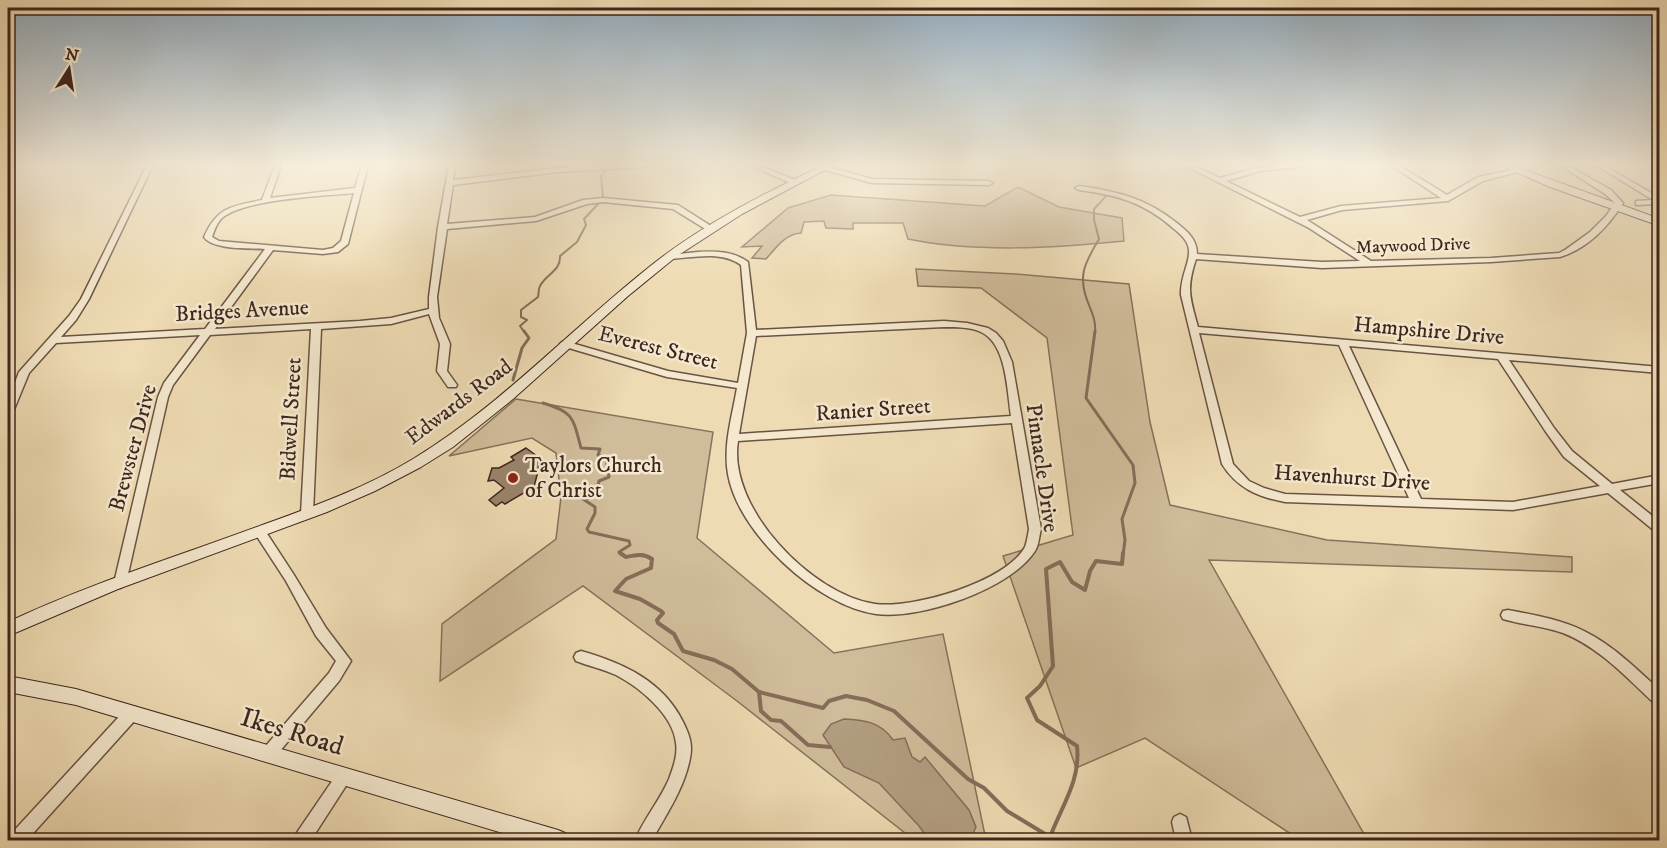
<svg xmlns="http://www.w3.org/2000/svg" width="1667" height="848" font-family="'IM FELL DW Pica',serif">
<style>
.green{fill:#d0bc9a;stroke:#87715c;stroke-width:1.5}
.water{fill:#b29d80;stroke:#846d59;stroke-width:1.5}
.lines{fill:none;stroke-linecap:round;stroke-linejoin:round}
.stream-far2{stroke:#846d59;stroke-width:2}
.stream-far1{stroke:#846d59;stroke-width:3}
.stream{stroke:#846d59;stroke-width:4}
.building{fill:#9a846b;stroke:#3e261e;stroke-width:1.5}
.street-casing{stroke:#6a5343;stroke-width:3}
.secondary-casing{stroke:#3e261e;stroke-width:2}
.street{fill:#f4e8ce;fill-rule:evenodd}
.secondary{fill:#f4e8ce;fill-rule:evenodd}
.poi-dot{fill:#8f2418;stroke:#f4e8ce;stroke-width:2}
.labels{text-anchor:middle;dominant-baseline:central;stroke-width:5;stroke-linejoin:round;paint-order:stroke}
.far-street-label{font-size:18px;fill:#3e261e;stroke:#f4e8ce}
.street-label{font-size:22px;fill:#3e261e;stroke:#f4e8ce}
.poi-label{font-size:22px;fill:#3e261e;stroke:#f4e8ce;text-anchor:start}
.near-street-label{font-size:27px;fill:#3e261e;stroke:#f4e8ce}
</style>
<rect width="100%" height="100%" fill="#eedbb3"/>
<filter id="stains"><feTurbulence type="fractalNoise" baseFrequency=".00333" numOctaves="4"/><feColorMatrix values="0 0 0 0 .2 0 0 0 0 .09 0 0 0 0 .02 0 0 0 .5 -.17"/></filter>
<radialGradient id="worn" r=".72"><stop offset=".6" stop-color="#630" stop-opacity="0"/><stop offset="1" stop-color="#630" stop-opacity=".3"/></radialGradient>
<g class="green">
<path d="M1018,187L1059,207L1122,218L1124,241C1054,248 977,253 908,239L903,223H853V229L826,228L824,221L804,222L801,233C785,234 776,248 766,259L752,258L762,246L742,247L788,208L831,195L985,206Z"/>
<path d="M916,269L1015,274L1129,284L1150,422L1170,505L1327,540L1572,557V572L1209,560L1364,834L1300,840L1145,738L1076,768L1003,556L1073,535L1047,338L981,288L918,286Z"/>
<path d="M516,399L713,432L697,538L834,653L943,634L986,840H914L737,701L583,586L440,681L442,624L556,539L561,497L556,453L532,438L449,456Z"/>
</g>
<path class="water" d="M844,719C865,720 881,722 893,740L905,738L912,757L920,762L925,757L969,810L976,827L970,840H929L919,826L879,783L844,767L823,735L831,724Z"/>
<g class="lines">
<g class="stream-far2">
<path d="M603,198L601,176L606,170L604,169"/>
<path d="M525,333L520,326L527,320L521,317V310L538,297C539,293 538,289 540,286C546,274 561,271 560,256L577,242L586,225L584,219L600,202"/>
<path d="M1095,333C1096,322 1093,315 1089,305C1077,277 1084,264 1099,239L1094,220V209L1109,193"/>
</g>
<g class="stream-far1">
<path d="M1095,331L1086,398L1133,465L1135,483L1122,519L1125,540L1123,555"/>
<path d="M513,380L522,348L529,338L524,331"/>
<path d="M543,403C574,412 573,418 581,448L600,449L598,455L606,458L609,477L599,481L595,496L583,499L595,507V513L587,529L589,532L629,541L630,545L619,552L623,555"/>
<path d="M637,555H643"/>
</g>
<g class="stream">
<path d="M620,553L626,557C636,555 643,553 652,559L651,568L626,579L615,591L640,599L661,611L663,613L657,620L658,623L674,634L683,651L714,660L732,669L759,692L823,708L829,701L846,696L867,700L894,711L968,779L984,788L1007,811L1050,837"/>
<path d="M759,692L761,711L771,720L781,721L808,745L830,747"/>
<path d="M1049,840C1060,808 1081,782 1077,746L1037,720L1027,698L1040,686L1053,666L1046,569L1060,562L1072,582L1085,590L1090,571L1096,561L1122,564L1123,553"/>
</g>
</g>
<path class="building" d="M526,448L541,459L534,487L505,504L502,502L496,506L489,500L504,488L494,480L488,481L492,468H499L514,460L511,457Z"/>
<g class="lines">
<g class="street-casing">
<g id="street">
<path d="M147,165H153L89,299L76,320L61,337L205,329L265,249C250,248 212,250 204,237C217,207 232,206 262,200L275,165H281L270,198L355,188L362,165H368L348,244L338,252L323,254L273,250L215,329L360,321L391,318L429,309V297L438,227L449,165H455L453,180L558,168L617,165H648L645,167L558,172L453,185L447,224L535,217L583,200L603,198L678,205L714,228L710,230H707L673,209L603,202L587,204L536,221L447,229L437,297L439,318L450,344L447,371L457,385L456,387H448L437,371L440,344L429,314L391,324L321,329L313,514L311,517H303L301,514L311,329L210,335L173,385L168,397L126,583L124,586L120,588L116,586L114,583L158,397L164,383L200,335L56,343L29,373L13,412L8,415V401L19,372L69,316L81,299ZM354,193L341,241L333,248L323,250L219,241L212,237C214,231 216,225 220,220C239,199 325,196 354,193Z"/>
<path d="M749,165H757L800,182L793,184Z"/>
<path d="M1184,165H1192L1220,178L1260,167L1301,165L1298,167L1261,171L1226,181L1300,217L1341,206L1441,198L1391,165H1398L1447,195L1478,177L1517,169L1521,171L1483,181L1448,201L1342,210L1307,220L1371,261L1491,258L1559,253L1565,250L1590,232L1606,216L1615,203L1605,194L1560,165H1567L1611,190L1623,203C1609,226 1587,249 1560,257L1491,262L1322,268L1196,259C1186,289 1190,298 1198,327L1660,367V373L1509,360L1554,428L1572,451L1612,484L1660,475V483L1620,490L1660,522V533L1656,532L1608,493L1513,510L1285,502C1258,497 1237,488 1222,464L1181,295C1180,277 1190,263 1189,250C1188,240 1180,234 1173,228C1143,202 1117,195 1079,190L1075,188L1079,186C1117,191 1148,199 1178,224C1188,232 1197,240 1197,254L1322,262L1360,261L1309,228ZM1199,333L1339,345L1409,498L1285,494L1264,488L1249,481L1233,464ZM1349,346L1498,359L1546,432L1564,457L1600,486L1513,502L1421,499Z"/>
<path d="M1596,165H1603L1660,198V204L1636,205V201L1653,200Z"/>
<path d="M824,166L872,179L989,181L993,183L989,185L872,183L822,169V167Z"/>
<path d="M698,252C716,251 733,251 748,262L756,330L944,321L967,323L988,328L996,333L1003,341L1012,362L1041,529C1039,536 1039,545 1035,551C1011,589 919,620 876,614C817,606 738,533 728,474C723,445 732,417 737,388L667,377L562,346L560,344L562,342H568L668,371L738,383L747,333L741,265C721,250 692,258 669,259L665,257L669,255ZM944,327C956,327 970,327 981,332C1007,344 1007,391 1011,416L739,434L756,336ZM1012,423L1029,529C1028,534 1027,542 1025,547C1006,582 913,609 875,604C812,595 727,508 738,441Z"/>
<path d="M260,528L264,529L294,575L326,628L351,661L339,681L274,758L269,760L264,758L262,753L264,748L329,673L336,661L316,636L286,581L256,535L254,532L256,529Z"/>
<path d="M1508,610C1534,615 1560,619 1584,631C1613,645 1636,669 1660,690V706L1655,704C1627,678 1599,647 1563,633C1543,626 1523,625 1503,619L1501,615L1503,611Z"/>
<path d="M581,651C623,663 663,681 683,722C689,734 693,744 690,758C685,787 666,815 652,840H635C644,819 660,800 669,779C673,768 678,755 676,743C673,714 639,687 616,675C603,669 589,666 576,661L574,657L576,653Z"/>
<path d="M132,707L137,708L139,713L137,718L27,840H9L11,834L127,708Z"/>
<path d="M344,769L349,771L352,776L349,781L311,840H294L296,834L339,771Z"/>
<path d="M1180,814L1186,817L1192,840H1176L1172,822L1174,817Z"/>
</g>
</g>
<g class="secondary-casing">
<g id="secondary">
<path d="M824,165H834L742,214L677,256L628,296L513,399L453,447L421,467L375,491L327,512L118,589L8,636V622C91,583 179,556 265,524C315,506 367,487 413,459C500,406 569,331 648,268C701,225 763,194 824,165Z"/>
<path d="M1500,165H1511L1660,219V226L1550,187Z"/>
<path d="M8,676L76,689L558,830L565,833L568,840H526L76,705L8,692Z"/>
</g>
</g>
<use href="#street" class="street"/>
<use href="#secondary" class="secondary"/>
</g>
<linearGradient id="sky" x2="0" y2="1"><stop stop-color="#92abbe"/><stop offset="0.58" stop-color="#f7efdd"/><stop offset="1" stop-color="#f7efdd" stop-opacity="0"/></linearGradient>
<rect width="1667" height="283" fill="url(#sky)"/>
<circle class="poi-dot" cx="513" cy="478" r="6"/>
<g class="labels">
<g class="far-street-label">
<text transform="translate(1413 246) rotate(-2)">Maywood Drive</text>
</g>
<g class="street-label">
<text transform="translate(242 311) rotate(-3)">Bridges Avenue</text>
<text transform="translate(1429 331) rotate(5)">Hampshire Drive</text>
<text transform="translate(658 348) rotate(14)">Everest Street</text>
<text transform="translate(459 402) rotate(-37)">Edwards Road</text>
<text transform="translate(873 410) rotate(-4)">Ranier Street</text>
<text transform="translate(291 419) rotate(-87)">Bidwell Street</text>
<text transform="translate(133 448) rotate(-75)">Brewster Drive</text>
<text transform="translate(1042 468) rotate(82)">Pinnacle Drive</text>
<text transform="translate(1352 478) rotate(4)">Havenhurst Drive</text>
</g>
<g class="poi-label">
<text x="525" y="465">Taylors Church<tspan x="525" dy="25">of Christ</tspan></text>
</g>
<g class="near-street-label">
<text transform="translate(292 732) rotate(17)">Ikes Road</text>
</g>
</g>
<rect width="1667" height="848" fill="none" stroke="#eedbb3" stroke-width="30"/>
<rect x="9" y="9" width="1649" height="830" fill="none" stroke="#3e261e" stroke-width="3"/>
<rect x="15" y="15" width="1637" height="818" fill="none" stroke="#3e261e" stroke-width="1.5"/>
<g transform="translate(69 69) rotate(12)" stroke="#f4e8ce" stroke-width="4.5" paint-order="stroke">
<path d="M0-4.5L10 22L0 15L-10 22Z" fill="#3e261e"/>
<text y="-9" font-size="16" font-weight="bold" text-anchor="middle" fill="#3e261e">N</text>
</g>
<rect width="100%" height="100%" filter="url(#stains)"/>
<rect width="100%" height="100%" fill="url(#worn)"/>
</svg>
